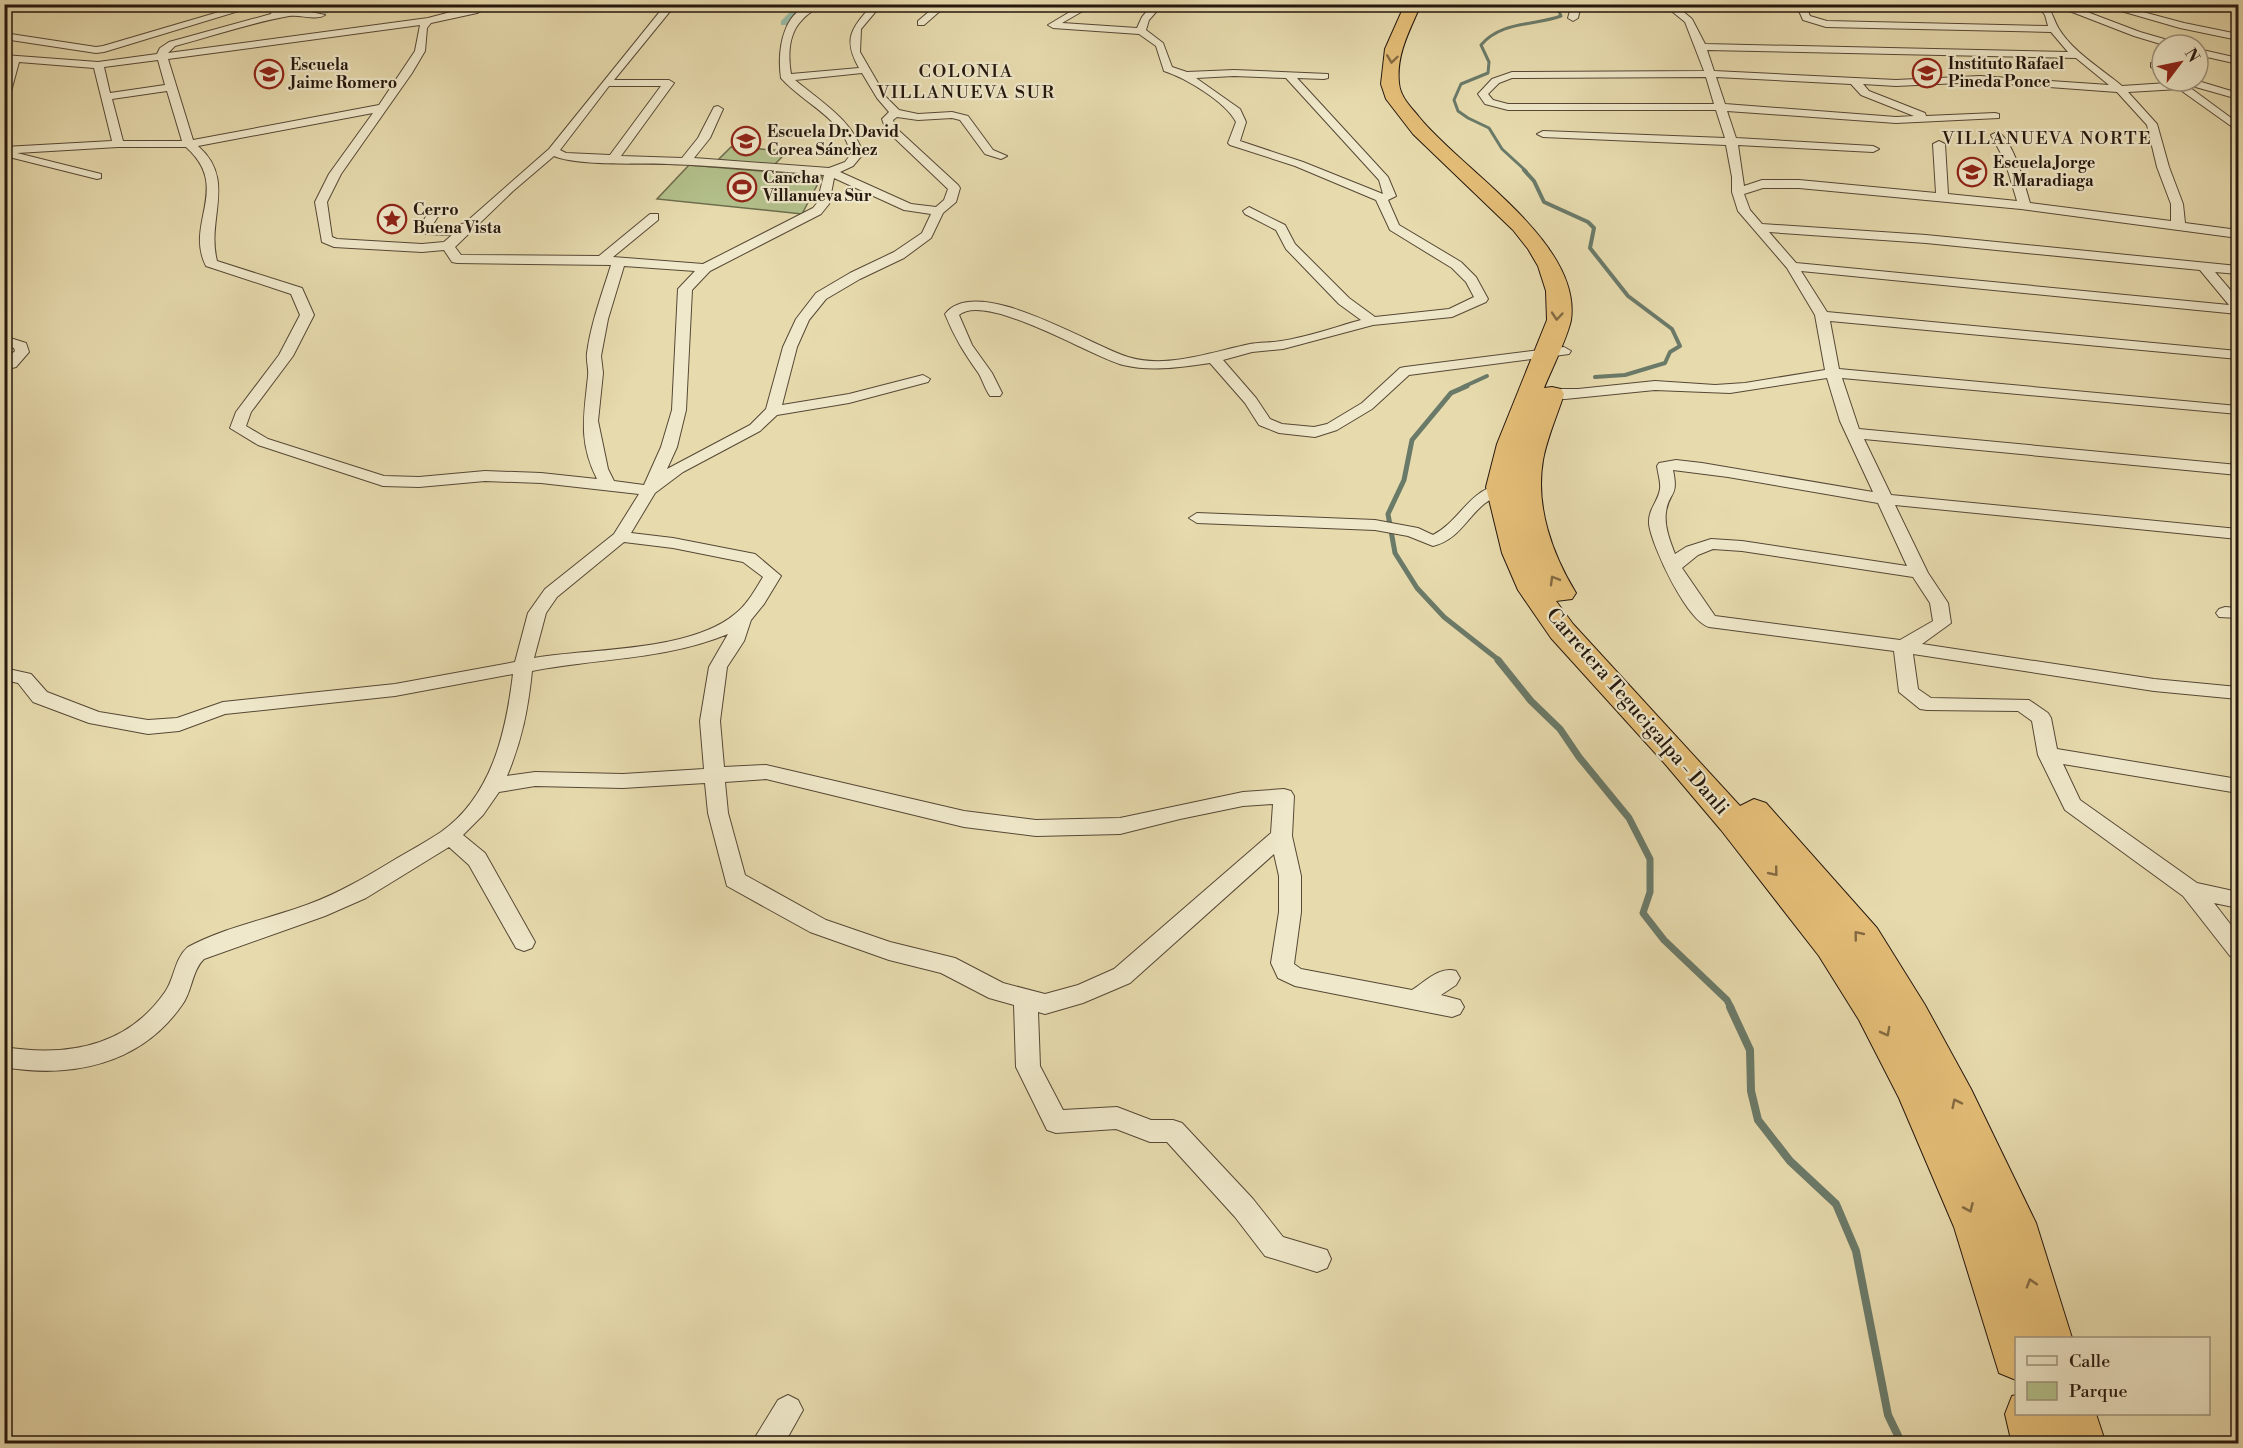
<svg xmlns="http://www.w3.org/2000/svg" width="2243" height="1448" font-family="'Libre Bodoni',serif">
<style>
.green{fill:#b3c18c;stroke:#6c6c4c;stroke-width:1.5}
.lines{fill:none;stroke-linecap:round;stroke-linejoin:round}
.stream-far4{stroke:#6a7a69;stroke-width:3}
.stream-far3{stroke:#6a7a69;stroke-width:4}
.stream-far2{stroke:#6a7a69;stroke-width:5}
.stream-far1{stroke:#6a7a69;stroke-width:7}
.stream{stroke:#6a7a69;stroke-width:8}
.canal{fill:#98bca6;fill-rule:evenodd}
.street-casing{stroke:#564835;stroke-width:2}
.highway-casing{stroke:#25170d;stroke-width:2}
.street{fill:#efe8ca;fill-rule:evenodd}
.highway{fill:#e4be77;fill-rule:evenodd}
.oneway{stroke:#846a42}
.labels{text-anchor:middle;dominant-baseline:central;stroke-width:4.5;stroke-linejoin:round;paint-order:stroke}
.far-poi-label{font-size:16px;font-weight:bold;fill:#25170d;stroke:#efe8ca;text-anchor:start}
.far-neighbourhood-label{font-size:18px;letter-spacing:1.5px;fill:#25170d;stroke:#efe8ca}
.street-label{font-size:20px;fill:#25170d;stroke:#efe8ca}
</style>
<rect width="100%" height="100%" fill="#e7dbae"/>
<filter id="stains"><feTurbulence type="fractalNoise" baseFrequency=".00333" numOctaves="4"/><feColorMatrix values="0 0 0 0 .2 0 0 0 0 .09 0 0 0 0 .02 0 0 0 .5 -.17"/></filter>
<radialGradient id="worn" r=".72"><stop offset=".6" stop-color="#630" stop-opacity="0"/><stop offset="1" stop-color="#630" stop-opacity=".3"/></radialGradient>
<g class="green">
<path d="M731,147L788,151L774,165L718,160Z"/>
<path d="M689,165L822,176L802,214L657,199Z"/>
</g>
<g class="lines">
<path class="stream-far4" d="M1526,171L1502,149L1489,128L1468,118L1458,111L1454,100L1461,84L1488,73L1489,62L1481,45C1501,21 1533,26 1561,16L1556,4"/>
<g class="stream-far3">
<path d="M1524,170L1534,181L1544,202L1588,222L1594,228L1590,248L1628,296L1672,329L1680,346L1670,352L1665,363L1625,375L1595,377"/>
<path d="M1463,387L1487,376"/>
</g>
<path class="stream-far2" d="M1467,386L1451,393L1412,440L1404,480L1388,514L1395,553L1417,588L1444,617L1500,661"/>
<path class="stream-far1" d="M1498,660L1531,701L1560,729L1579,757L1629,818L1650,859V892L1643,913L1664,940L1727,1000L1731,1008"/>
<path class="stream" d="M1730,1007L1750,1050L1751,1091L1758,1120L1790,1161L1836,1204L1856,1251L1888,1415L1902,1444"/>
<g class="canal">
<path d="M333,4H349L325,14L320,11Z"/>
<path d="M798,4H809L789,25H781V21Z"/>
</g>
<g class="street-casing">
<g id="street">
<path d="M246,4H262L104,52L96,53L4,39V33L96,47L103,46Z"/>
<path d="M274,4H283L281,12L297,9L325,15C316,21 300,14 289,16C250,23 213,36 175,46L168,53L428,18L481,4H494L477,13L431,23L427,28L425,51L412,73L341,174L327,202L332,237L337,239L422,244L444,242L452,235L426,234L420,226L430,210L434,209L440,213L432,226L434,227L449,228L465,223L549,149L666,4H676L614,80H669L674,83L621,156L682,158L698,138L714,107L718,106L723,109L710,138L694,158L829,168L845,162L851,154C843,118 804,104 781,78C777,50 783,4 820,4C815,10 807,14 802,20C788,34 788,56 791,74L859,68C842,38 852,28 873,4H882L861,29L860,52L886,97L899,110L918,114L952,112L968,116L993,150L1007,156L1001,159L985,154L960,120L952,118L918,120L897,117L893,120L895,127L958,185L960,188L956,202L943,213L931,238L904,258L860,279L826,299L809,320L797,347L782,405L849,394L923,375L930,379L928,382L849,403L777,415L760,431L683,472L655,493L631,533L673,538L755,554L781,576L764,604L751,620L744,641L727,667L720,721L724,767L766,765L964,811L1036,820L1120,818L1243,792L1284,789L1291,791L1294,796L1292,836L1301,876V912L1294,964L1301,969L1412,990C1426,981 1440,966 1456,971L1460,978L1456,985L1441,995L1460,1000L1464,1007L1460,1014L1452,1017L1295,986L1278,978L1271,963L1279,912V876L1274,854L1130,983L1083,1003L1045,1014L1038,1012L1040,1066L1063,1110L1117,1107L1151,1120H1173L1182,1123L1253,1199L1283,1237L1327,1250L1331,1259L1327,1268L1317,1272L1265,1256L1235,1217L1167,1142H1150L1116,1129L1056,1133L1047,1130L1016,1067L1014,1005L989,998L941,973L889,960L810,932L727,886L708,813L705,783L623,788L535,786L499,792L483,815L463,835L485,853L535,942L532,948L524,951L516,948L469,865L449,847L366,898L325,916L204,959C192,970 192,992 182,1005C141,1064 72,1079 4,1067V1047C67,1057 127,1047 165,992C175,978 174,959 188,947C225,927 269,919 309,904C339,893 366,877 394,860C409,851 426,842 441,832C492,796 506,732 513,674L395,696L225,714L179,731L148,734L89,723L33,702L18,683L4,680V668L31,674L47,692L99,712L148,720L177,718L223,702L395,684L515,662L528,613L545,589L614,534L639,494L541,483L485,481L419,487L383,486L258,445L230,428L236,412L279,355L300,315L291,294L206,266C184,223 232,188 186,147H118L17,153L101,174V178L97,179L9,157V153H4V147L112,141L94,68L19,62L9,99L4,102V78L9,61H4V55L98,62L157,54L160,48L169,42L271,14ZM420,25L415,51L379,105L193,140L168,59ZM158,60L165,85L110,93L104,67ZM862,73L877,98L889,112L882,119L886,130L948,189L944,200L936,207L911,204L840,172L853,166L863,154C854,121 820,101 795,80ZM609,86H661L610,155L566,153L560,150ZM167,91L182,141H123L112,99ZM373,113L329,174L315,202L322,242L334,247L422,252L444,250L452,262L457,263L611,265C602,294 591,323 587,353C586,361 589,369 588,376C584,416 578,441 597,479L541,473L485,471L419,477L384,476L268,439L246,426L251,412L293,356L314,315L302,288L217,261C206,218 237,180 198,146ZM554,156C577,166 640,163 668,164C720,166 772,171 824,175L817,203L813,208L703,264L613,257L658,220V214H650L599,256L461,255L455,247L513,191ZM834,178L904,210L931,214L922,233L894,252L850,273L816,293L796,319L783,347L766,409L750,425L667,469L677,447L686,410L692,290L710,271L821,214L829,204ZM624,266L695,271L678,289L672,410L661,447L644,485L614,481L608,469L598,421L603,373L601,356L608,319ZM624,542L673,548L743,562L763,577C755,590 747,605 735,614C689,652 592,648 534,658L546,613L557,597ZM728,634L709,667L700,721L704,769L623,774L535,772L507,776C522,740 528,710 532,671C598,658 665,660 728,634ZM766,779L964,827L1036,836L1120,834L1180,819L1243,806L1273,804L1271,833L1114,969L1078,985L1045,994L1003,983L955,958L890,942L826,920L745,875L728,813L725,782Z"/>
<path d="M938,4H948L924,25H918V21Z"/>
<path d="M1083,4H1095L1062,23L1137,28L1142,17L1153,4H1163L1149,20L1146,30L1163,43L1172,67L1187,72L1234,70L1328,74V78L1324,79L1297,78L1388,177L1396,196L1388,200L1399,225L1461,262L1476,277L1488,299L1486,302L1452,317L1373,325L1283,349L1252,352L1223,360L1256,398L1270,419L1282,424L1314,427L1327,424L1362,403L1400,368L1405,367L1564,347L1571,351L1569,354L1409,375L1372,409L1337,430L1315,437L1279,433L1259,425L1245,403L1210,363C1181,367 1152,372 1123,365C1090,356 986,292 959,315L972,345L992,373L1002,393L1000,396H990C985,389 983,381 979,374C965,354 954,337 945,314C977,273 1089,345 1128,357C1167,369 1211,352 1250,344C1260,342 1271,343 1281,341C1308,337 1335,327 1361,320L1339,304L1286,249L1276,230L1245,214L1243,211L1249,207L1285,225L1295,244L1349,298L1375,317L1449,309L1474,297L1466,282L1452,268L1390,230L1376,200L1295,166L1230,145L1228,143L1236,122C1226,102 1186,78 1164,71L1156,46L1139,34L1053,28L1048,25ZM1234,76L1286,78L1379,180L1383,194L1303,162L1240,141L1246,122L1240,109L1196,78Z"/>
<path d="M1572,4H1581L1578,18L1573,21L1568,18Z"/>
<path d="M1672,4H1681L1679,8L1692,19L1705,44L2068,52L2051,32L1826,27L1803,20L1796,4H1805L1810,16L1827,21L2048,26L2045,15L2037,5L2046,4C2053,13 2054,21 2059,29C2073,52 2102,69 2122,86L2198,81L2238,93V99L2185,84L2238,123V131L2179,89L2128,92L2157,124L2169,167L2183,204L2185,223L2238,230V238L2021,209L1799,188H1763L1744,194L1750,210L1762,224L1926,235L2238,266V274L2215,272L2238,299V314L1801,271L1827,312L2238,351V359L1830,321L1839,369L2238,406V414L1842,378L1859,429L2238,465V475L1864,439L1891,495L2238,529V539L1895,505L1928,573L1948,603L1951,623L1922,644L2154,679L2238,687V699L2154,691L1913,654L1918,689L1931,698L2029,700L2048,713L2051,718L2057,749L2238,779V793L2063,764L2080,800L2197,883L2238,892V908L2214,903L2238,934V959L2230,956L2183,896L2065,810L2038,755L2032,721L2018,711L1927,710L1920,709L1899,692L1894,651L1709,627C1687,621 1652,547 1649,524C1648,509 1658,502 1660,489C1661,482 1658,474 1657,466L1659,463L1676,460L1702,463L1873,492L1840,421L1827,378L1730,393L1655,390L1565,399L1537,397L1530,393L1537,389H1578L1655,381L1715,385L1745,383L1825,370L1815,315L1787,268L1738,211L1732,192V177L1726,145L1543,137L1537,134L1543,131L1725,138L1716,110H1508L1485,104L1478,94L1492,79L1512,72L1704,71L1685,22L1669,9ZM1707,50L2076,58L2109,85L1980,76L1896,80L1714,71ZM1706,77L1714,104H1508L1493,100L1488,94L1499,83L1512,78ZM1716,77L1851,84L1861,95L1914,116L1896,117L1725,104ZM1980,82L2117,92L2147,125L2157,167L2171,204V221L2030,203C2025,186 2013,138 1997,132L1991,135L2005,161L2017,201L1948,194L1945,144L1939,141L1933,144L1936,193L1799,180H1762L1744,186L1738,145L1873,152L1879,149L1873,146L1736,138L1727,111L1896,123L1999,118V114L1995,113L1926,116L1925,113L1869,91L1863,84L1896,86ZM1769,232L1926,243L2200,270L2229,305L1796,263ZM1673,470L1728,477L1878,503L1907,566L1742,541L1711,539L1686,547L1675,554C1670,541 1664,526 1666,512C1669,491 1679,498 1673,470ZM1713,549L1742,551L1913,577L1930,603L1933,621L1900,640L1715,616L1682,568L1698,555Z"/>
<path d="M2066,4L2140,32L2178,43L2180,45H2164L2134,36L2054,5Z"/>
<path d="M2097,4H2113L2184,23L2238,34V40L2180,28Z"/>
<path d="M2198,49L2238,58V64L2198,55Z"/>
<path d="M2151,63L2162,65V72L2151,67Z"/>
<path d="M4,336L26,343L29,352L16,367L4,370V361L15,351L14,348L4,345Z"/>
<path d="M1500,484L1506,486L1508,489C1502,496 1491,498 1484,504C1466,519 1458,540 1433,546L1408,536L1375,530L1197,523L1189,518L1197,513L1375,520L1418,528L1433,535C1460,521 1467,492 1500,484Z"/>
<path d="M2225,607L2238,608V618L2219,617L2216,613L2219,609Z"/>
<path d="M788,1395L798,1400L803,1410L784,1444H751L778,1400Z"/>
</g>
</g>
<g class="highway-casing">
<g id="highway">
<path d="M1405,4H1421C1410,30 1396,54 1399,83C1400,97 1411,107 1419,117C1463,171 1582,243 1571,320C1568,336 1551,371 1544,388L1552,387L1561,389L1564,394C1557,416 1547,438 1543,460C1535,506 1552,554 1576,593L1572,599L1556,601L1573,624L1740,806L1754,799L1766,803L1877,928L1925,1005L1971,1089L2036,1223L2072,1338H2016V1380L1999,1373L1954,1227L1899,1098L1859,1020L1819,956L1721,830L1666,765L1551,638L1518,590L1502,553L1486,487L1497,444L1547,320L1546,291L1538,266L1528,249L1513,230L1413,134L1386,99L1381,84L1385,49Z"/>
<path d="M2016,1395V1414H2096L2106,1444H2012L2005,1414L2012,1396Z"/>
</g>
</g>
<use href="#street" class="street"/>
<use href="#highway" class="highway"/>
</g>
<defs><path id="oneway-chevron" d="M-2-3.5L2.5 0L-2 3.5" fill="none" stroke-width="1.6" stroke-linecap="round" stroke-linejoin="round" transform="scale(1.5)"/></defs>
<g class="oneway">
<use href="#oneway-chevron" transform="translate(1392 59) rotate(98)"/>
<use href="#oneway-chevron" transform="translate(1557 316) rotate(95)"/>
<use href="#oneway-chevron" transform="translate(1554 580) rotate(-120)"/>
<use href="#oneway-chevron" transform="translate(1774 872) rotate(51)"/>
<use href="#oneway-chevron" transform="translate(1858 935) rotate(-129)"/>
<use href="#oneway-chevron" transform="translate(1886 1032) rotate(62)"/>
<use href="#oneway-chevron" transform="translate(1956 1103) rotate(-116)"/>
<use href="#oneway-chevron" transform="translate(1969 1208) rotate(66)"/>
<use href="#oneway-chevron" transform="translate(2031 1283) rotate(-107)"/>
</g>
<defs>
<g id="school-ring" transform="scale(1.5)"><circle r="9.5" fill="#efe8ca" stroke="#8f2418" stroke-width="1.5"/><path d="M0-5L7-2L0 1L-7-2ZM-4 1L0 2.5L4 1V4Q0 6-4 4Z" fill="#8f2418"/></g>
<g id="stadium-ring" transform="scale(1.5)"><circle r="9.5" fill="#efe8ca" stroke="#8f2418" stroke-width="1.5"/><path d="M0-5a6.5 5 0 1 0 0 10a6.5 5 0 1 0 0-10ZM-3.5-1.8h7v3.6h-7Z" fill="#8f2418"/></g>
<g id="sight-ring" transform="scale(1.5)"><circle r="9.5" fill="#efe8ca" stroke="#8f2418" stroke-width="1.5"/><path d="M0-6L1.8-2.2L6-1.7L2.9 1.2L3.7 5.4L0 3.3L-3.7 5.4L-2.9 1.2L-6-1.7L-1.8-2.2Z" fill="#8f2418"/></g>
</defs>
<g fill-rule="evenodd">
<use href="#school-ring" x="1927" y="73"/>
<use href="#school-ring" x="269" y="74"/>
<use href="#school-ring" x="746" y="141"/>
<use href="#school-ring" x="1972" y="172"/>
<use href="#stadium-ring" x="742" y="187"/>
<use href="#sight-ring" x="392" y="219"/>
</g>
<g class="labels">
<g class="far-poi-label">
<text x="1948" y="64">Instituto Rafael<tspan x="1948" dy="18">Pineda Ponce</tspan></text>
<text x="290" y="65">Escuela<tspan x="290" dy="18">Jaime Romero</tspan></text>
<text x="767" y="132">Escuela Dr. David<tspan x="767" dy="18">Corea Sánchez</tspan></text>
<text x="1993" y="163">Escuela Jorge<tspan x="1993" dy="18">R. Maradiaga</tspan></text>
<text x="763" y="178">Cancha<tspan x="763" dy="18">Villanueva Sur</tspan></text>
<text x="413" y="210">Cerro<tspan x="413" dy="18">Buena Vista</tspan></text>
</g>
<g class="far-neighbourhood-label">
<text x="966" y="71">COLONIA<tspan x="966" dy="21">VILLANUEVA SUR</tspan></text>
<text x="2047" y="138">VILLANUEVA NORTE</text>
</g>
<g class="street-label">
<text transform="translate(1637 712) rotate(49)">Carretera Tegucigalpa - Danli</text>
</g>
</g>
<rect width="2243" height="1448" fill="none" stroke="#e7dbae" stroke-width="24"/>
<rect x="6" y="6" width="2231" height="1436" fill="none" stroke="#25170d" stroke-width="3"/>
<rect x="12" y="12" width="2219" height="1424" fill="none" stroke="#25170d" stroke-width="1.5"/>
<rect x="2015" y="1337" width="195" height="78" fill="#efe8ca" stroke="#9e947e" stroke-width="1.5"/>
<rect x="2027" y="1356" width="30" height="9" fill="#efe8ca" stroke="#9e947e" stroke-width="1.5"/>
<text x="2069" y="1367" font-size="18" fill="#25170d">Calle</text>
<rect x="2027" y="1382" width="30" height="18" fill="#b3c18c" stroke="#9e947e" stroke-width="1.5"/>
<text x="2069" y="1397" font-size="18" fill="#25170d">Parque</text>
<g transform="translate(2180 63) rotate(58)"><circle r="28" fill="#efe8ca" stroke="#9e947e" stroke-width="1.5"/>
<path d="M0-4.5L10 22L0 15L-10 22Z" fill="#8f2418"/>
<text y="-9" font-size="16" font-weight="bold" text-anchor="middle" fill="#25170d">N</text>
</g>
<rect width="100%" height="100%" filter="url(#stains)"/>
<rect width="100%" height="100%" fill="url(#worn)"/>
</svg>
